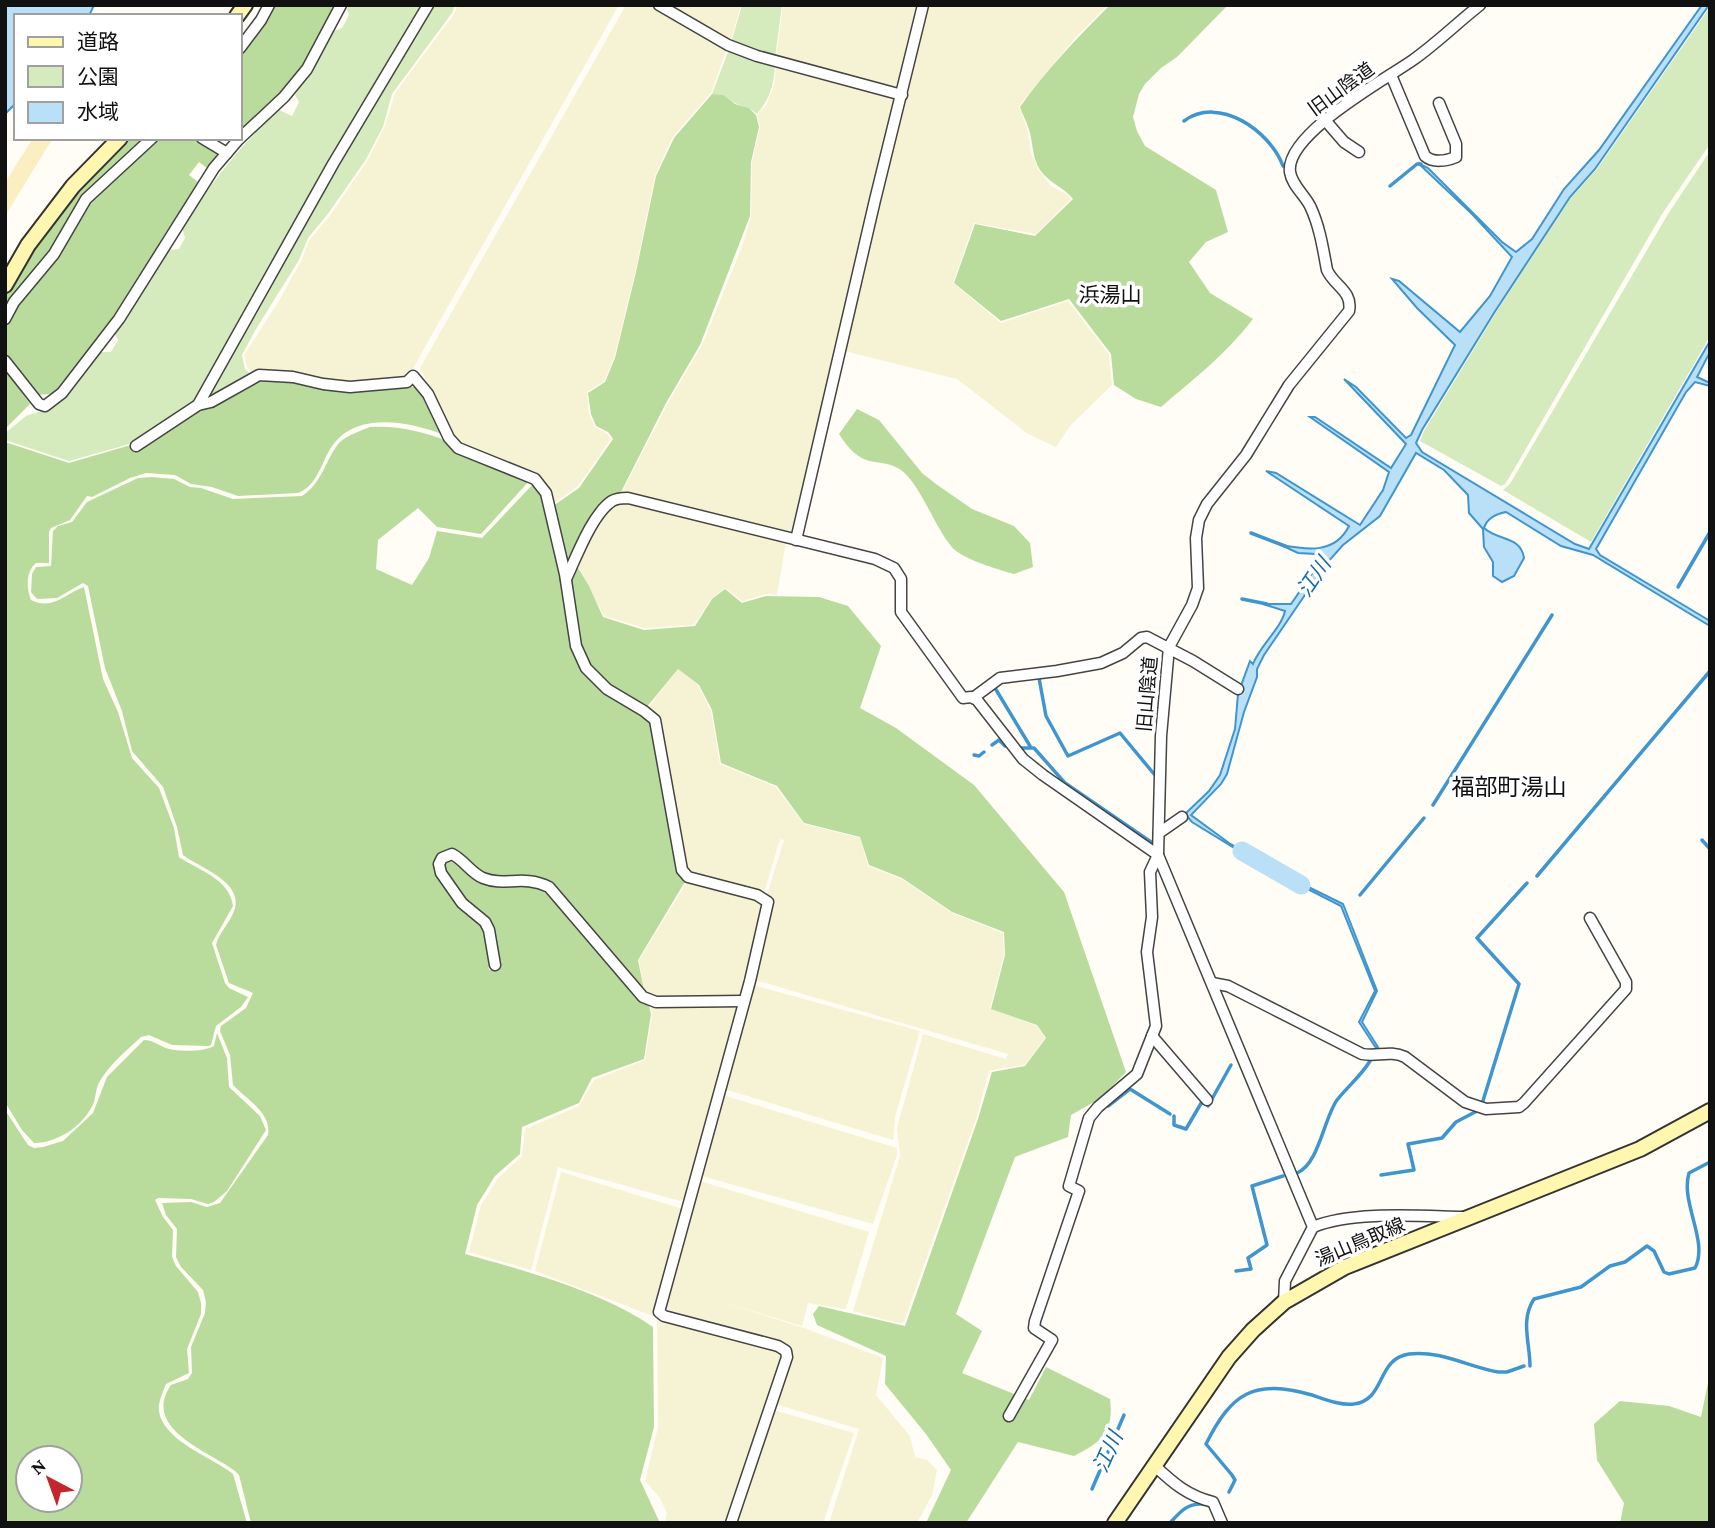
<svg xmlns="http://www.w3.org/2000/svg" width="1715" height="1528" font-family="'Crimson Pro','Noto Sans JP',serif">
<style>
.farmland{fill:#f6f3d4}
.green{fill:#d5ebbd}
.forest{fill:#b9dc9c;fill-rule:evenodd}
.sand{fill:#fbeec1}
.water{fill:#b9e0f7;stroke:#3f96cf;stroke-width:2}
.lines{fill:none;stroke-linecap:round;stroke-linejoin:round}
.stream{stroke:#3f96cf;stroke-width:3.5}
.river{stroke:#b9e0f7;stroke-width:19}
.street-casing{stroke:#444;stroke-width:13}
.secondary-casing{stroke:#333;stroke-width:18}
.street{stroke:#fff;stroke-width:10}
.secondary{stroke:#fff6b0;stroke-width:14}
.labels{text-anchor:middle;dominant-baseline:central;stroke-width:7;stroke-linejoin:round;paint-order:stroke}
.street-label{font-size:19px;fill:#111;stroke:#fff}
.neighbourhood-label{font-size:21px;fill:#111;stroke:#fff}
.water-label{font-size:21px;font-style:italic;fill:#1768a6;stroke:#fff}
.quarter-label{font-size:23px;fill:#111;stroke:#fff}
</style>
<rect width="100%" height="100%" fill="#fffdf5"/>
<g class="farmland">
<path d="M458,5H619L408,377L340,382L269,370L252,374L247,367L244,355L279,301L301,261L310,239L329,217L367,161L384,128L395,93L454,14Z"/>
<path d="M626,5H651L727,49L711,93L672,138L655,176L635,273L614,358L604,381L587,392L589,414L595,427L607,434L611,439L578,486L553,504L546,483L542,480L478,453L458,443L420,368Z"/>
<path d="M664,5H741L730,43Z"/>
<path d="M783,5H920L902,79L898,85L891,87L776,58Z"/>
<path d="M927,5H1108L1076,37L1019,106L1028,132L1031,153L1038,169L1051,186L1068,195L1071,199L1036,234L974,223L953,283L1001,323L1068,301L1109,354L1112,385L1070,426L1056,447L1028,434L957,379L844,351Z"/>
<path d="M776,65L893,96L896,102L793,532L790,536L621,494L668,403L702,345L741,249L751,217L752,162L760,127L757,115L766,105L774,86Z"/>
<path d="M627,501L786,542L777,595L766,594L742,601L725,588L711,599L694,625L644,628L604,616L577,564L598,523L613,504Z"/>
<path d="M678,669L698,685L711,711L720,764L776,787L804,824L860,838L868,866L902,879L952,913L1003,933L1004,955L990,1008L1037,1026L1045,1038L1025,1065L1004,1068L1005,1064L1003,1068L989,1071L976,1119L903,1324L853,1311L900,1156L897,1128L923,1034L1006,1059L1008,1054L755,980L774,898L767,895L784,840L780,839L764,893L699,876L686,869L647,709Z"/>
<path d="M688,880L760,899L763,902L742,996L656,999L645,996L639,960Z"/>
<path d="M753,985L920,1031L895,1117L893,1140L724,1089Z"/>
<path d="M649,1003L740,1004L686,1198L680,1201L558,1167L531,1270L469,1252L481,1205L498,1178L522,1156L525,1129L579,1106L594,1080L645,1060L652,1014Z"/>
<path d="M723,1095L897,1148V1155L873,1224L702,1176L700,1175Z"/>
<path d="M561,1172L683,1209L655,1317L535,1271Z"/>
<path d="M703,1182L869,1232L846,1309L808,1303L802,1326L722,1302L807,1329L883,1358L876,1395L910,1436L915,1457L927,1460L937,1470L932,1495L917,1523H829L859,1429L775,1404L791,1351L790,1348L663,1311L698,1183Z"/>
<path d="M657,1318L780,1350L785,1355L728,1523H665L667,1513L660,1498L645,1481L658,1427Z"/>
<path d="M774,1410L854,1433L823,1523H735Z"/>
</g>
<g class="green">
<path d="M349,5H423L395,48L197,398L133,443L69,461L5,440V433L26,416L50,408L62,399L75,387L101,352H111L118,340L115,334L168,250L179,249L185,238L182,228C210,184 240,145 279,110L292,116L299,102L295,95L334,31L342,28L349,15L347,9Z"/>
<path d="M430,5H455L452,13L392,94L383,127L365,161L327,215L308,238L299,260L256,329L242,355L245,369L251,375L205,401L332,170Z"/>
<path d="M742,5H782L775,58L731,43Z"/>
<path d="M1710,7V144L1662,214L1509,478L1505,484L1501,486L1420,441L1424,431L1497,311L1570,199L1597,169Z"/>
<path d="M729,49L775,65C774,84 770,99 757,114C747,105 745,108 735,103C724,98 725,95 712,94Z"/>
<path d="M1710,151V336L1591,542L1503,490L1510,484L1668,214Z"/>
</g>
<g class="forest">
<path d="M271,5H337L297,74L285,89L240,132V51Z"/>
<path d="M1110,5H1228L1177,57L1161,68L1145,84L1139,94L1133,117L1137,131L1145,146L1216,190L1228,232L1206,242L1189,262L1210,293L1253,319C1224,356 1196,377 1161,407L1136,399L1114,385L1111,354L1069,299L1001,321L954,283L975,224L1035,236L1073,199C1064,187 1050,184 1040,170C1033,159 1033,146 1030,133C1028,124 1023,116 1020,107C1046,70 1078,37 1110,5Z"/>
<path d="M712,94L723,95L735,104L749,108L756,115L759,127L751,162L750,216L700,345L666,403L620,494L616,495L567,572L553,506L579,488L613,439L608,432L596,426L591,414L588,393L605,382L615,358L636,272L656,176L674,138Z"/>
<path d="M127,138H150L104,180L5,315V295L25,260L68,200Z"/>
<path d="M154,138H193L219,154L208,169L199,162L189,175L198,182L100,337L61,387L51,394L37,395L5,354V323L87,202Z"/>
<path d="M5,368L30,404L5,429Z"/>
<path d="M264,379C295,379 324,391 356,391C376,391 395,386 415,387L423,390L445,435C413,423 362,411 336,441C322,456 320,485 298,493L238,496L212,487L191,484L175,475L146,473L130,478L92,497L87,496L70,520L51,528L49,532V563H36C26,571 26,588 31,600C53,611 66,593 84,587L103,679L118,712L132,758L159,788L174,828L179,857C198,870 230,879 233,906L212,943L225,983L229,988L248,997L241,1007L216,1026L211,1045L208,1046L172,1045L149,1035L141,1037C127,1050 110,1064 100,1081C96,1087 96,1095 94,1102C85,1125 58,1143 34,1143L22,1130L5,1102V442L69,463L134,444L132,450L194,412L211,407Z"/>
<path d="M857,409L879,420L922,473L936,484L972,509L1014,526L1030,543L1033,567L1014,574C997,569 961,559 951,546C935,527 920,484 901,470C894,465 884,463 875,462C858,460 848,448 839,434Z"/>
<path d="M370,427C428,423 479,456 530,480L481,534L437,527L418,508L378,540L376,569L412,585L429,558L437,531L482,538L534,483L542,492L583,670L605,693L651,721L680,874L686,880L638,960L645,995L565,899L530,877L492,878L475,869L458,852L436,865C453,886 492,926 490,954C490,960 488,964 489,970L499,969L492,928L471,907L442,870L444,861L450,857L471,874L547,889L648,1002L651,1014L644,1059L592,1078L579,1103L522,1127L520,1154L495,1176L477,1205L465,1254C526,1271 601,1291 653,1327L654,1427L640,1480L660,1523H251L239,1475L235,1471C208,1451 141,1429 171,1385L188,1379L192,1373L191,1347L205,1313L206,1302L203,1290L181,1267L176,1257L177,1229L166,1215L162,1203L191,1202L207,1207L220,1203L268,1135C272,1113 246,1099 233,1085L230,1055L220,1031L221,1026L246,1008L253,993L229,983L216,945C219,932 230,923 234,911C245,882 200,868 183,855L177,827L163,787L132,751L122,711L105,668L88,586L83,583L57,598L37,599L31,592L32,574L36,567L51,566L53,531L58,526L72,522L87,502L138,478L152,477L174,479L190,487L201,488L233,499L302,496C323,483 326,457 340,442C348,435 360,431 370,427Z"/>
<path d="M577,566L589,586L603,617L644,630L695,626L712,599L725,589L742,603L766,596L819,597L848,606L881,646L860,708L896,728L974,785L1064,892L1126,1072L1101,1098L1071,1115L1068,1137L1015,1157L956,1314L982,1331L962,1373L1029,1400L1046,1367L1110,1399C1114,1432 1102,1442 1074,1456L1018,1442L966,1523H926L951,1470L926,1434L885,1384L886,1356L817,1325L813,1314L819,1306L905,1326L978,1119L992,1072L1025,1066L1046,1038L1037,1025L991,1009L1005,955L1004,932L952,912L902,878L869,865L860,837L804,823L777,786L721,763L712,710L699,685L678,669L646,708L598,679L580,649L571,585Z"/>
<path d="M217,1033L227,1058L229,1087L260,1116L266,1130L227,1191L214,1202L208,1204L191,1199L158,1198L155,1200L163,1217L173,1230L172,1257L176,1266L198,1292L201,1303V1314L187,1349L189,1373L166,1384C163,1392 158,1402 159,1411C163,1441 212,1457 233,1474L247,1523H5V1110L28,1145L34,1148L43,1147L63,1141L93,1113L107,1077L144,1040C153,1040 158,1045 166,1048C178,1052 203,1052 214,1046ZM28,1458H70V1500H28Z"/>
<path d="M1710,1373V1523H1620L1624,1503L1597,1460L1594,1424L1620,1401L1669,1406L1701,1417Z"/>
</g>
<path class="sand" d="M33,138H53L5,216V183Z"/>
<g class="water">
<path d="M5,5H94L89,16H16V103L5,114Z"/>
<path d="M1702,5H1709L1595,169L1570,197L1494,313L1422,430L1416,443L1422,452L1575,544L1589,549L1710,341V352L1697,377L1710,383V386L1695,382L1686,392L1596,549L1600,555L1710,621V626L1593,555L1561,546L1506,512C1496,514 1487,518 1484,528C1498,541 1521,536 1524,558L1514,576L1502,582L1493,576V562L1484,547L1483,529L1469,513L1468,495L1444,470L1416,453L1380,516L1343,545L1326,564L1264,655L1257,669V677L1244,712L1227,774L1221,784L1191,815L1229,843L1264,863L1262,865L1192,822L1185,814L1209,791L1220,775L1235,729L1238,694L1250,661L1253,664C1260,645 1281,629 1285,611L1263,604H1291L1320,562V557L1316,554L1298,553L1281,545C1308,550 1335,554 1349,526L1266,471L1276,473L1360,525L1383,490L1389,472L1310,417H1315L1391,468L1406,444L1344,379L1356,387L1406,438L1411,435L1455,345L1417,308L1392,279L1399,281L1460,332L1490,296L1512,257L1472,214L1418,163L1428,168L1502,242L1516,252L1532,239L1564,189L1599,150Z"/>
<path d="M1278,872L1343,904L1377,991L1362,1022L1378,1047L1376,1048L1359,1022L1375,991L1341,906L1278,874Z"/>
</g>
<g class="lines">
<g class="stream">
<path d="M1184,121C1219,95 1270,131 1283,166"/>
<path d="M1390,186L1417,164H1421"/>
<path d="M1251,533L1285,546"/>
<path d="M1678,587L1710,532"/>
<path d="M1242,599L1267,604"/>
<path d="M1039,678L1046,716L1068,756L1120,733L1154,774"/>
<path d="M995,688L1030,746"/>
<path d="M992,745L999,740L1005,746"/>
<path d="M1020,748H1034L1065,783L1151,842"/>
<path d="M974,755L979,756L984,752"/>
<path d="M1433,805L1552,615"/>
<path d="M1702,840L1710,849"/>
<path d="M1537,876L1710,671"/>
<path d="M1360,895L1424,818"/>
<path d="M1482,1104L1519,984L1477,938L1527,883"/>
<path d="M1108,1106L1130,1089L1170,1114"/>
<path d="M1174,1116V1125L1186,1129L1203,1100L1208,1106L1231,1065"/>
<path d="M1297,1173C1319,1164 1324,1118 1337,1100C1348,1086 1361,1076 1370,1061"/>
<path d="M1381,1175L1414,1170L1408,1144L1442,1138L1456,1122L1477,1111"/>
<path d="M1236,1271L1251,1269L1248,1258L1267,1245L1252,1186L1283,1176"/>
<path d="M1530,1366C1530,1343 1520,1320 1534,1299L1581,1287L1610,1266L1625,1262L1647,1246L1654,1251L1664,1272L1669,1274L1695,1268C1709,1241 1680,1203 1689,1173L1710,1162"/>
<path d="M1092,1489L1124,1415"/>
<path d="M1229,1492L1235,1480L1232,1475L1206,1444C1232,1392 1254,1379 1312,1395C1324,1399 1341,1406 1354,1404C1386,1400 1376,1359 1409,1354C1440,1350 1469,1367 1498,1372H1507L1524,1366"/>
<path d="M1170,1523C1180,1512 1187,1503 1203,1504"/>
</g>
<path class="river" d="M1242,851L1301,885"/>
<g class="street-casing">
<g id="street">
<path d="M659,5L728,45L757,56L902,95"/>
<path d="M240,48L261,20L269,5"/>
<path d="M1391,75L1425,156C1433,163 1446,161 1456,157V144L1439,103"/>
<path d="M1325,120L1344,142L1359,152"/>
<path d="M202,138L227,153"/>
<path d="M5,319L14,302L54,254L86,199L152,138"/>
<path d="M5,361L39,404L45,406L62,393L119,319L214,168L238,140L284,97L307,69L341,5"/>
<path d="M198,405L333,164L428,5"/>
<path d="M136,446L198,405L211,402L259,375L293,377L323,384L350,387L407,382L413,376L428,394L449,438L458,448L535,479L546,493L565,574L576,646L586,668L607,689L644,711L655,720L682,870L688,877L757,895L768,902L750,981L659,1312L664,1316L778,1346L786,1351L787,1357L731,1523"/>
<path d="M796,540L875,200L923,5"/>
<path d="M566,579C576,558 592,514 612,501C617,498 622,498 628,498L875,559L894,568L901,579V612L963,698L971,697L977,700L1023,759L1043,775L1158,855L1150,872L1152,917L1147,952L1156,1026L1137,1074L1098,1107L1089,1118L1069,1186L1079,1191L1035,1321L1034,1328L1052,1340L1009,1416"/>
<path d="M973,698L1000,678L1057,671L1101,663L1123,653L1141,638L1147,637L1193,661L1238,689"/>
<path d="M1159,833L1182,817"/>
<path d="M495,965L489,930L485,922L462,903L441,873L439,864L442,858L452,854C464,860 471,873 483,878C505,887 523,874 549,887L643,997L656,1002L744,1001"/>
<path d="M1212,983L1228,986L1362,1054C1377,1057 1390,1050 1405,1057L1465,1102L1486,1109L1519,1107L1524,1103L1626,989V982L1590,918"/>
<path d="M1152,1036L1207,1100"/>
<path d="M1313,1227C1352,1211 1419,1216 1462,1217"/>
<path d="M1284,1302L1285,1281L1313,1227L1158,855L1161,736L1169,647L1192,605L1198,588L1196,538L1199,520L1207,504L1246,455L1289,385L1349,311C1353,291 1334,286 1327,270C1323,249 1320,228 1311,208C1306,196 1292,186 1290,172C1285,134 1386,79 1413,60C1437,43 1457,23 1480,5"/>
<path d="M1155,1466C1173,1483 1188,1496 1213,1502L1222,1523"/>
</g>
</g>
<g class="secondary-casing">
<g id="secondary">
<path d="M237,16L245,5"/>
<path d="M5,285L28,245L73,186L120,138"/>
<path d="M1115,1523L1229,1357L1253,1330L1284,1302L1345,1267L1640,1149L1710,1111"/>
</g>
</g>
<use href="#street" class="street"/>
<use href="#secondary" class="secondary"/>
</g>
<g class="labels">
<g class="street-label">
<text transform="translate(1341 89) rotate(-36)">旧山陰道</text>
<text transform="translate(1147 694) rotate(-85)">旧山陰道</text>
<text transform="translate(1360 1242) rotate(-23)">湯山鳥取線</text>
</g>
<g class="neighbourhood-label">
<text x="1110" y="295">浜湯山</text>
</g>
<g class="water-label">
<text transform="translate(1314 577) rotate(-56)">江川</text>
<text transform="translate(1108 1452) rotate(-66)">江川</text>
</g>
<g class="quarter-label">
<text x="1509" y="787">福部町湯山</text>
</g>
</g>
<rect width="1715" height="1528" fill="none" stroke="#111111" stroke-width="14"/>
<rect x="14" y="14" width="228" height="126" fill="#ffffff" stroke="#a0a0a0" stroke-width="2"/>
<rect x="28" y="37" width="35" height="10" fill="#fff6b0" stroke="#a0a0a0" stroke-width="2"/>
<text x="77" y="49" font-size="21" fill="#111111">道路</text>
<rect x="28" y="66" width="35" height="21" fill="#d5ebbd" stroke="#a0a0a0" stroke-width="2"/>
<text x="77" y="84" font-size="21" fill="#111111">公園</text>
<rect x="28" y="102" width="35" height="21" fill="#b9e0f7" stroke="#a0a0a0" stroke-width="2"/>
<text x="77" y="119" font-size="21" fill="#111111">水域</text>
<g transform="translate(49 1479) rotate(319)"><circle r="33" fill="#ffffff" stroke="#a0a0a0" stroke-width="2"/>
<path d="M0-5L12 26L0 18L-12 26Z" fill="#c4262e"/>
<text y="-10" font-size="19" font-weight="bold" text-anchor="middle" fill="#111111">N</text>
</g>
</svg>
